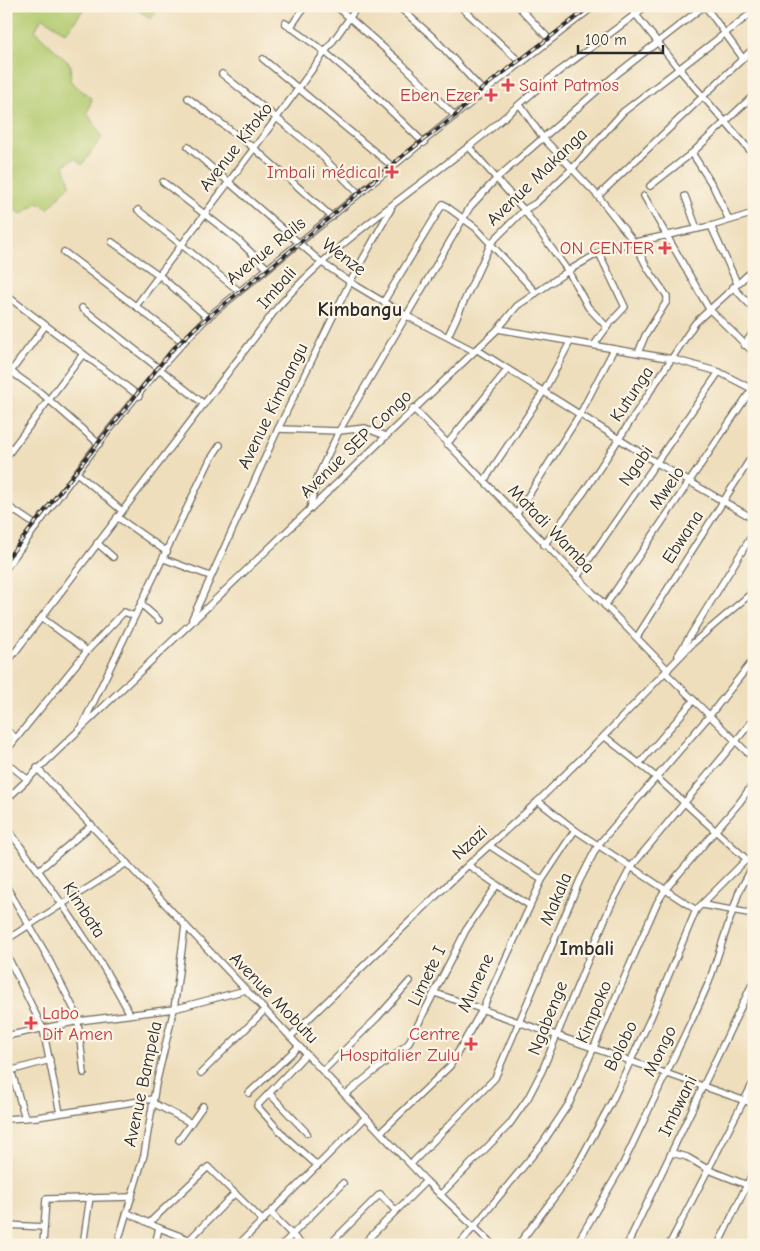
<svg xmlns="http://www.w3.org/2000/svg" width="760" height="1251" font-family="'Comic Neue',sans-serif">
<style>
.green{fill:#b2cb70;stroke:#6e7b4e}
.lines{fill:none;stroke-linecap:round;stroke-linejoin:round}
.minor-casing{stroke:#6f6a5e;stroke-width:8}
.minor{stroke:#fff;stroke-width:5.5}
.rail-casing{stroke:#2b2b2b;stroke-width:4}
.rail{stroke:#fcf5e5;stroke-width:2;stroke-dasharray:5.5;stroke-linecap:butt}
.health-dot{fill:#e0444e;stroke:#fcf5e5;stroke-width:2}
.labels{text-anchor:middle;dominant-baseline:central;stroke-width:4.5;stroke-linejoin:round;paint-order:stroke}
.health-label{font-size:18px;fill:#be3a42;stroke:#fcf5e5;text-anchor:end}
.street-label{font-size:18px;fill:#2b2b2b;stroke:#fcf5e5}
.quarter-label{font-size:20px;font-weight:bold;fill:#2b2b2b;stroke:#fcf5e5}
</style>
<rect width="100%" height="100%" fill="#fcf5e5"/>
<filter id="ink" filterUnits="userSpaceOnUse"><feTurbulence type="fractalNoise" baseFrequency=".02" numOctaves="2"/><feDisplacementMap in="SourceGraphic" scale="10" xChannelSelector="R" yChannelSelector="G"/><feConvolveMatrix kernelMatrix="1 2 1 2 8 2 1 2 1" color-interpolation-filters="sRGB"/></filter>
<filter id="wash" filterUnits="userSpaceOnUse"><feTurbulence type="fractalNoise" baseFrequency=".0096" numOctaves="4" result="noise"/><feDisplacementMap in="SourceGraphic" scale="20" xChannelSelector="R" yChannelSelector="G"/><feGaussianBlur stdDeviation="1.12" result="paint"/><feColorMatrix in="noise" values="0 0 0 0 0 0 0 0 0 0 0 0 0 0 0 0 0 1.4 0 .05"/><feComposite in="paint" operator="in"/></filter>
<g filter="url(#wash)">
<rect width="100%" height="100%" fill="#eedebc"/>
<g class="green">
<path d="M6,6H86L66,33L42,17L35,31L71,65L70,81L92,99L87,113L102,137L82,165L75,158L64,165L70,185L48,209L38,202L22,214L6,206Z"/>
<path d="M132,6H159L151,19Z"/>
</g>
</g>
<g filter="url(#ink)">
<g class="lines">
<g class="minor-casing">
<g id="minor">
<path d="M336,6L400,62L455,116"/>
<path d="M398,6L434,38L484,92"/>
<path d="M460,6L521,63"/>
<path d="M518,6L550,40"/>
<path d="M629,6L679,69L754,155"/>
<path d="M705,6L742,57"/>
<path d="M285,23L325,52L365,86L424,143"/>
<path d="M290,28L305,6"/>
<path d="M263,59L393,167"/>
<path d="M222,74L315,149L359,194"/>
<path d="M188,98L255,149L332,217"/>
<path d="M520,105L543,138L598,196L634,242L648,269L667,296V301L645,336L638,353"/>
<path d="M188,147L321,262L350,282L407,316L474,351"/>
<path d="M469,147L524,210L568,271L588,307L607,327"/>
<path d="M692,153L713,186L729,220"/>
<path d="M163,182L238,240L267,268"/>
<path d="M650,186L692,153L754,95"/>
<path d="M598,196L754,48"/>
<path d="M644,196L709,309L754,353"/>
<path d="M685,196L697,229"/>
<path d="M138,210L239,291"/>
<path d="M711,226L737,283"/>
<path d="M112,242L159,275L208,318"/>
<path d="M64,252L183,342"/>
<path d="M733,287L754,309"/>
<path d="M7,296L139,396"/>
<path d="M384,301L443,204L476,228L536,293"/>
<path d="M136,306C210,206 286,108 358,6"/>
<path d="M82,308L204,404"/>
<path d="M498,329L673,359L719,372L754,390"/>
<path d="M448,336L491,243L524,210L536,203L572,169L623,112L754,11"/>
<path d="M594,345L610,323L625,307L599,253"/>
<path d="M744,345L754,331"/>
<path d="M476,349L657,463L754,519"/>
<path d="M6,368L41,393L99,444"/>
<path d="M6,378L45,326"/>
<path d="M413,408L668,670"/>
<path d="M278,429L339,431L365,428L386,436"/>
<path d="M447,444L507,370"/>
<path d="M6,457L83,354"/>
<path d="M77,473L121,510"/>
<path d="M484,481L544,391L570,342"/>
<path d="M6,505L37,526"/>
<path d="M310,509L317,478L339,431L470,207L497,178L613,77L704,6"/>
<path d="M516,515L580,414L614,349"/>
<path d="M117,517L167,552"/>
<path d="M97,543L113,557"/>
<path d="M544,545L584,492L695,323L754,269"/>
<path d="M164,559L210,576"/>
<path d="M6,568C68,484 134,391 207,318L484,92L594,6"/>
<path d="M577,577L719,372"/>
<path d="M141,604L159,620"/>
<path d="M605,606L754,386"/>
<path d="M42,618L87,651"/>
<path d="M192,619L278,429L350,282L391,209"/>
<path d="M637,637L754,453"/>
<path d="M678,655L754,532"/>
<path d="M6,664L277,308C332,245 402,199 468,147C499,124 527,96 558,72C587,50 617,29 646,6"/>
<path d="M666,673L754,759"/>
<path d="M83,724L210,460L220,445"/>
<path d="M6,730L16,738"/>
<path d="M604,736L656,777L753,865"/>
<path d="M6,751L87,651L124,612L135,616"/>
<path d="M6,762L27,779"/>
<path d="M639,764L694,700"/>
<path d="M37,768L426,1181L493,1245"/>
<path d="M6,800L498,329L517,306L568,271L607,248L711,226L754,213"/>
<path d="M538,801L575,830L696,910"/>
<path d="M6,827C51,887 95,948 130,1014"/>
<path d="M490,846L542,880"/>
<path d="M39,870L92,825"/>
<path d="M497,885L529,905"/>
<path d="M6,886L46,954L77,1015L84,1073"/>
<path d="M703,905L754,914"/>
<path d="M6,940L127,863"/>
<path d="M6,953L43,1029L60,1113"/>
<path d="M435,993L754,1104"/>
<path d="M6,1036L79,1021L174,1009L246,990"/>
<path d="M290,1037L468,865L538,801L604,736L692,644L754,591"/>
<path d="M6,1052L25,1118"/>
<path d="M306,1054L257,1106L285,1137L318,1166"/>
<path d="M323,1071L377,1018L410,981"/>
<path d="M6,1072L50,1060"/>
<path d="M201,1073L265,1010"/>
<path d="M249,1093L299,1046"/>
<path d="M269,1093L307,1133"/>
<path d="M346,1094L408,1044L466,930L497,885L468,865"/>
<path d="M153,1103L191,1123"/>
<path d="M6,1119L37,1117L153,1099"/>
<path d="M381,1132L450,1066L482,1010L542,880L575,830"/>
<path d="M179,1140L203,1106"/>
<path d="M672,1153L687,1157L709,1170L747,1185"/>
<path d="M411,1164L495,1078L580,880L598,845L710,715L754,659"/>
<path d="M440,1195L509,1125L528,1098L542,1071L610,907L631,867L754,719"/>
<path d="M128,1213L159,1228L204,1245"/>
<path d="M271,1213L302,1245"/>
<path d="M149,1223L208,1167L263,1221"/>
<path d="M6,1225L44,1227"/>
<path d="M190,1239L235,1193"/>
<path d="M43,1245L46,1199L132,1197"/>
<path d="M83,1245L90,1197"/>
<path d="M117,1245L144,1155L156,1084L174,1009L185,926"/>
<path d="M155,1245L159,1228"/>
<path d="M238,1245L366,1117"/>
<path d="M282,1245L343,1183"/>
<path d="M329,1245L380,1194L396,1211"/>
<path d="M362,1245L426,1181"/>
<path d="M459,1245L542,1144L570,1102L657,903L665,890L740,802L754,782"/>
<path d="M518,1245L574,1171L611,1103L652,1015L696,910L746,860"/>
<path d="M576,1245L622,1166L696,1011L709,982L739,892L754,864"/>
<path d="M627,1245L754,980"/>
<path d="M669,1245L754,1081"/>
<path d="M718,1245L754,1170"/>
</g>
</g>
<use href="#minor" class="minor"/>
<g class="rail-casing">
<path id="rail" d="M6,560L136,395L172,350L196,327L284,256L405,154L455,116L482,89L591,6"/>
</g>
<use href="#rail" class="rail"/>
</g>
</g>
<g class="health-dot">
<path d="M505.5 77.5h5v5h5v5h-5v5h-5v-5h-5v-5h5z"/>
<path d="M488.5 87.5h5v5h5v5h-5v5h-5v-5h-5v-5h5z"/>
<path d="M389.5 164.5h5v5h5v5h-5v5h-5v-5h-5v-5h5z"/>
<path d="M662.5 240.5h5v5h5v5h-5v5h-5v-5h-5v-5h5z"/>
<path d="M28.5 1015.5h5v5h5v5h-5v5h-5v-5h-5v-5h5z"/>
<path d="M468.5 1036.5h5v5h5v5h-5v5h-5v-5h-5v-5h5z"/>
</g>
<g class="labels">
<g class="health-label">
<text x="519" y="85" text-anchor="start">Saint Patmos</text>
<text x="480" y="95">Eben Ezer</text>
<text x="381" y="172">Imbali médical</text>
<text x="654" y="248">ON CENTER</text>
<text x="42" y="1013" text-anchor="start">Labo<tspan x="42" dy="21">Dit Amen</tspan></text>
<text x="460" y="1034">Centre<tspan x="460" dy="21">Hospitalier Zulu</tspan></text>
</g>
<g class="street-label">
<text transform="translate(236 147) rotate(-52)">Avenue Kitoko</text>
<text transform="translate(537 177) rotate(-44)">Avenue Makanga</text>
<text transform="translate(266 251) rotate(-39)">Avenue Rails</text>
<text transform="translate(344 257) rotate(37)">Wenze</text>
<text transform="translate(277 288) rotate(-49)">Imbali</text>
<text transform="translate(632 394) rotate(-56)">Kutunga</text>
<text transform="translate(273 406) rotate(-64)">Avenue Kimbangu</text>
<text transform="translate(356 444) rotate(-44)">Avenue SEP Congo</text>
<text transform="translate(636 466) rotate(-55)">Ngabi</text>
<text transform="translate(667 488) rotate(-55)">Mwelo</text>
<text transform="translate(551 529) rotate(46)">Matadi Wamba</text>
<text transform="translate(683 537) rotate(-57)">Ebwana</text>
<text transform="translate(470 843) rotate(-43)">Nzazi</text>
<text transform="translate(556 899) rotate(-67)">Makala</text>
<text transform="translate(84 910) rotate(57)">Kimbata</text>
<text transform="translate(427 976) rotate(-64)">Limete I</text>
<text transform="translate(476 983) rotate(-65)">Munene</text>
<text transform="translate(274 998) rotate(46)">Avenue Mobutu</text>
<text transform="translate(594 1012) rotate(-67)">Kimpoko</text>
<text transform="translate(548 1018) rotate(-68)">Ngabenge</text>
<text transform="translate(621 1046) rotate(-64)">Bolobo</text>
<text transform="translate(660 1051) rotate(-64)">Mongo</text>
<text transform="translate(143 1084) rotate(-78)">Avenue Bampela</text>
<text transform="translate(678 1106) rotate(-64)">Imbwani</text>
</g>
<g class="quarter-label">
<text x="360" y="309">Kimbangu</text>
<text x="587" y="948">Imbali</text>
</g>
</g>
<rect width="760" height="1251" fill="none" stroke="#fcf5e5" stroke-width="25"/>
<path d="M578 45v8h85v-8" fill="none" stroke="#2b2b2b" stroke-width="2.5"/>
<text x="585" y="45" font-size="15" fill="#2b2b2b" stroke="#fcf5e5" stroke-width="4" paint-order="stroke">100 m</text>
</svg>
